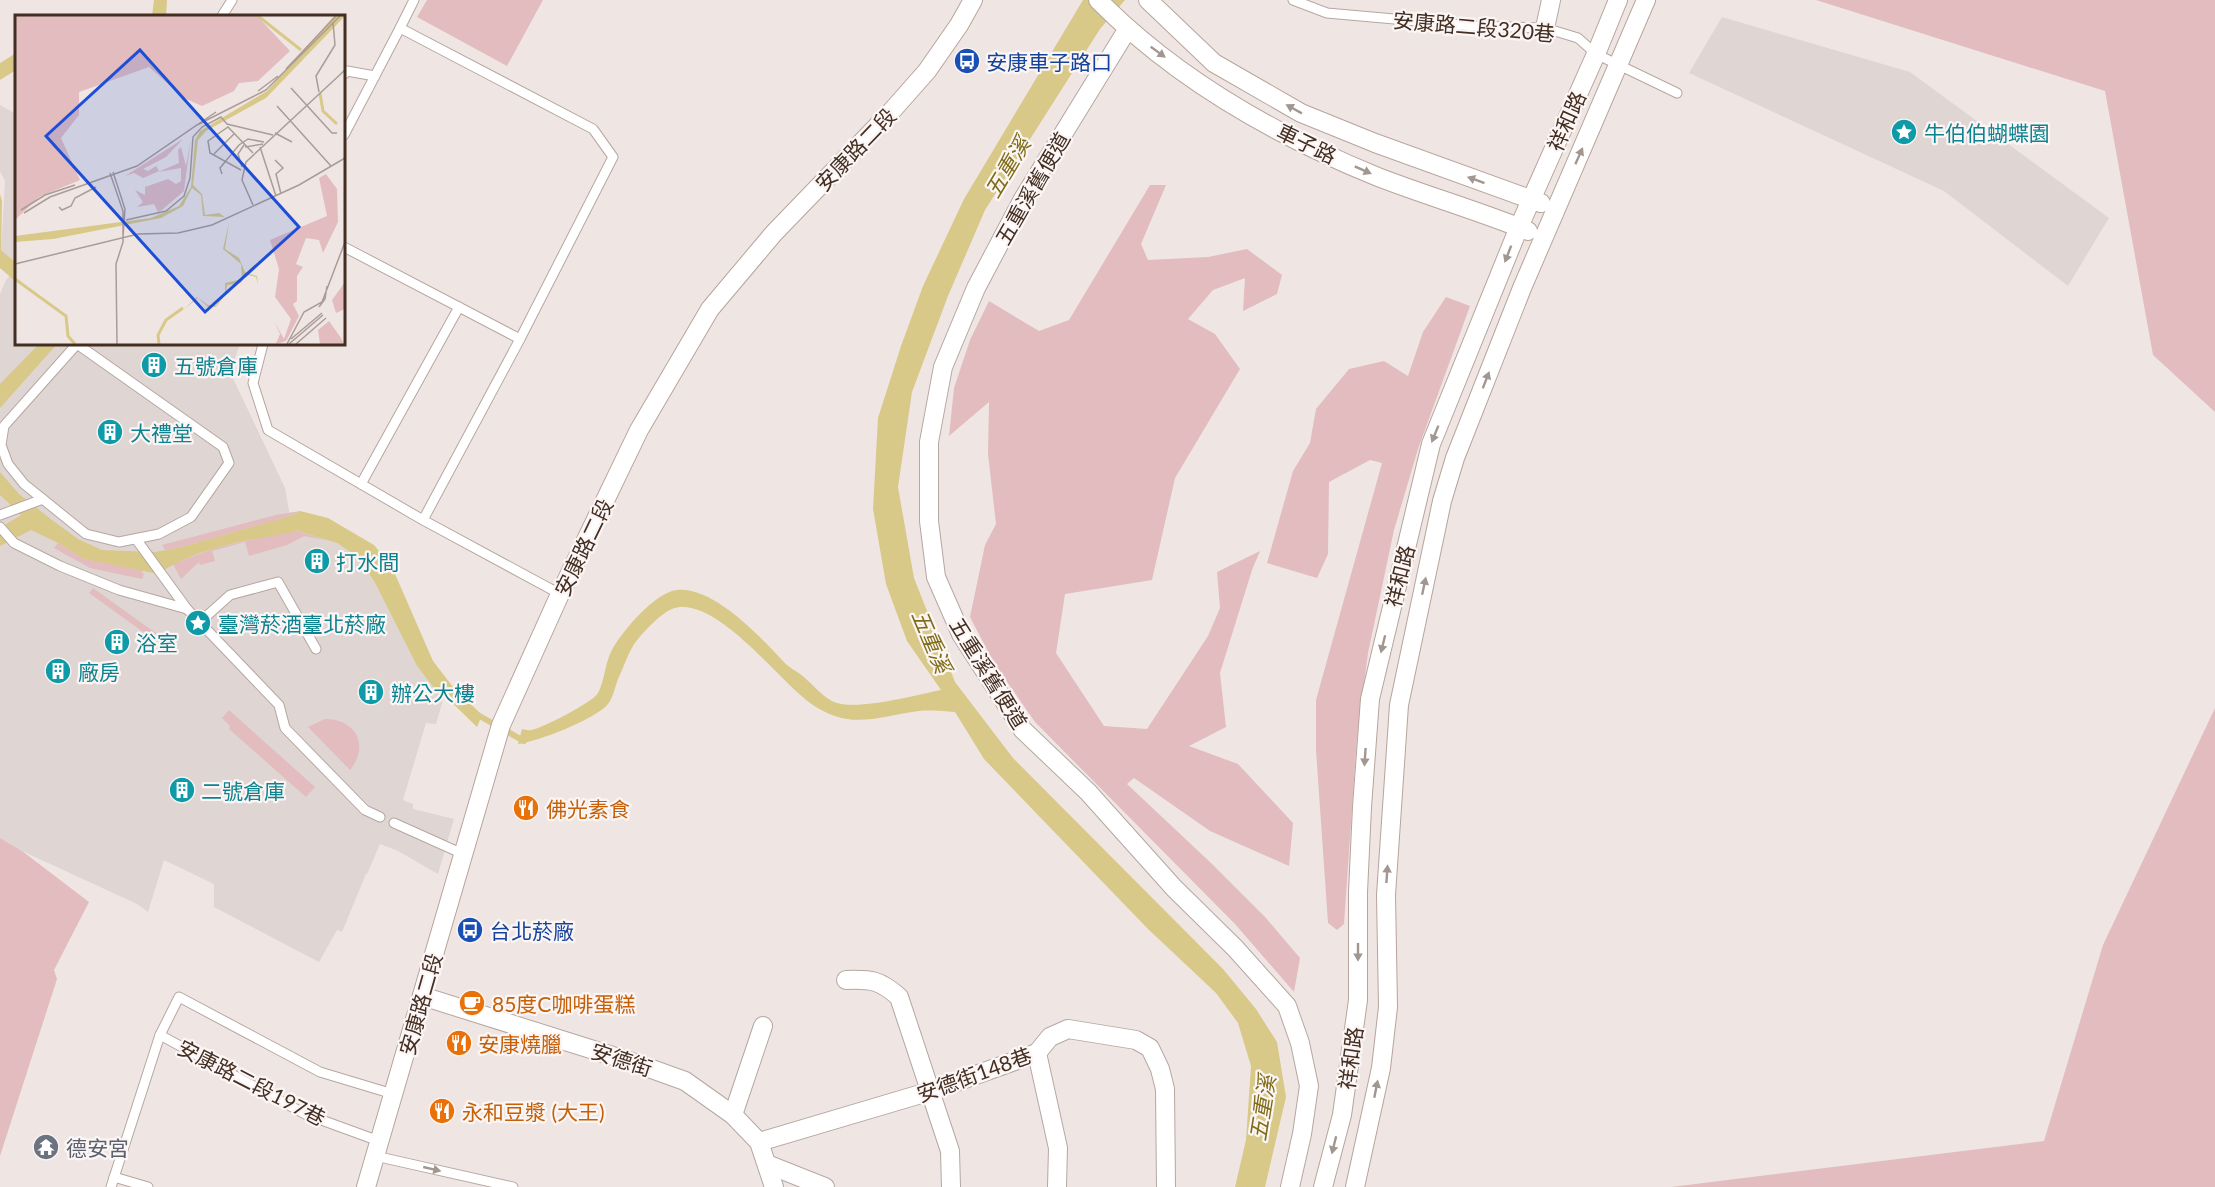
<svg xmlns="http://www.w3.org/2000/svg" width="2215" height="1187" font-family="Lato,'Noto Sans TC',sans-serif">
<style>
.built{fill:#dfd5d2}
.green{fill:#e2bcbf}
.water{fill:#d8c988}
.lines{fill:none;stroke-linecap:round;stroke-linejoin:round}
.stream{stroke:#d8c988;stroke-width:6}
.lane-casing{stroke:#b5a7a2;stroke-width:11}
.street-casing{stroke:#b5a7a2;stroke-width:20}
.secondary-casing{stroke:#b7a49b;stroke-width:20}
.lane{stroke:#fff;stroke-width:9}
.street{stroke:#fff;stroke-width:18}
.secondary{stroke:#fff;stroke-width:18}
.oneway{fill:#a19690}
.labels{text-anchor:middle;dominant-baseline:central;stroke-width:4.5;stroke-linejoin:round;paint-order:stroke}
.street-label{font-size:21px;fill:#432e21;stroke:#fbf6f5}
.transit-label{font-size:21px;fill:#164399;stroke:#fbf6f5;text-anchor:start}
.culture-label{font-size:21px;fill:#0d838f;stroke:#fbf6f5;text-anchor:start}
.food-label{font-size:21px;fill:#c56008;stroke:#fbf6f5;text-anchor:start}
.worship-label{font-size:21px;fill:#5b616d;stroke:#fbf6f5;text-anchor:start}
.water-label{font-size:22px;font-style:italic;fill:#7f6c15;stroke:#fbf6f5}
.inset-river{fill:none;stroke:#d8c988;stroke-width:3}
.inset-road{fill:none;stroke:#aa9c96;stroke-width:1.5}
.view{fill:#1d4ed8;fill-opacity:0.15;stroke:#1d4ed8;stroke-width:3}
.inset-edge{fill:none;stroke:#432e21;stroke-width:3}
</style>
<rect width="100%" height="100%" fill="#efe6e4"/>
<g class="built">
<path d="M1722,17L1910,72L2109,218L2068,286L1944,191L1689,73Z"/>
<path d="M0,105L16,114V263L1,250L5,181L0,171Z"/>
<path d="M16,268V344H240L230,372L285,488L290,516L309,533L337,543L356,556L374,581L417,666L443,700L436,724L426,723L403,800L413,804V809L454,819L438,874L398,851L380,844L367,874H366L342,932L337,930L319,962L214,907V884L164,860L148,912L137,904L22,851L0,838V294L6,280Z"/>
</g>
<g class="green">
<path d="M427,0H543L507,66L417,17Z"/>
<path d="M1816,0H2215V412L2153,355L2105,91Z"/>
<path d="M1150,185H1166L1141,244L1148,260L1208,257L1247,249L1282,275L1277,294L1243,311L1245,278L1213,290L1188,319L1215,334L1240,369L1175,478L1152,580L1065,594L1056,653L1104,726L1147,729L1208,636L1220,608L1217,572L1260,551L1252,570L1220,673L1226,727L1189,746L1238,764L1293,823L1289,866L1210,831L1134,778L1127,784L1211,863L1265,917L1300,958L1294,992L1235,924L1035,722L994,663L970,617L985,545L996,524L988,454L989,402L949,436L954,388L970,340L989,301L1039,331L1069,320Z"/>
<path d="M1446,297L1470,306L1418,449L1394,530L1368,653L1357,737L1344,924L1337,930L1328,923L1316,750V700L1382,463L1370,460L1329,482L1328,554L1317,578L1267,563L1293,471L1310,443L1316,409L1349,369L1384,361L1408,376L1423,332Z"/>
<path d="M300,511L290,516L182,547L165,550L162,545L276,515Z"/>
<path d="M294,530L326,540L304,536L287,545L249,556L245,542L212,551L215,561L200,565L199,562L181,579L173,564L215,548Z"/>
<path d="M58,543L84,559L141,570L144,575L142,579L90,568L54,548Z"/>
<path d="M93,588L157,634L153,639L89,593Z"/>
<path d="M2215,708V1187H1671L2044,1141L2103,945Z"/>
<path d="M229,710L315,787L306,797L229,729L230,726L222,718Z"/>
<path d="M325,719C356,719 370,746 350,770L308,727Z"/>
<path d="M0,838L22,851L89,902L54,970L57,979L0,1156Z"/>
</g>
<g class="water">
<path d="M154,0H167L166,16H152Z"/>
<path d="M1083,0H1125L1100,29L985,210L948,296L912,392L898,487L914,578L955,682L1013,758L1223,969L1256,1009L1277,1042L1286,1097L1265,1187H1235L1246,1140L1251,1066L1238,1023L1216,993L1148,929L984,759L955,712C943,711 930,710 919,711C874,717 850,731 810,703C779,681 714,593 672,609C661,613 639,636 633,646C627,656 623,669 618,679C615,687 613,698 608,704C596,719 537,742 518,744L522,729C524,729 529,731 531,730C541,729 593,702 598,693C604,682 605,666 610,654C619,634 655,592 677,590C715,586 763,640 787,665C793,670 800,673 805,678C814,686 826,700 837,703C861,710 916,695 941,690L907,641L886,584L873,509L878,418L901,346L923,286L964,199Z"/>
<path d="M16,53V70L0,80V63Z"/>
<path d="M0,194L2,201L1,250L16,263V282L0,268Z"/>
<path d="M39,344H57L0,408V384Z"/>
<path d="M0,472L19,494L52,520L78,539L102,550L155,552L182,547L290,516L300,511L328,518L374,545L392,567L433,661L453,687L482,715L477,727L443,694L440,696L417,666L374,581L356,556L337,543L295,530V532C248,540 198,547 158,574L84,559L58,543L31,530L0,546V528L21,515L0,495Z"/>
</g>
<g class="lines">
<path class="stream" d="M476,714L524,741"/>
<g class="lane-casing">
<g id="lane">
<path d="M1293,0L1327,13L1473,26L1545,28L1578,38L1596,54L1677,93"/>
<path d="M222,16L232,0"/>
<path d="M344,74L347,71L375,76"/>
<path d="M344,135L400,28"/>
<path d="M344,247L520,339L613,157L593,129L400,28L414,0"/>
<path d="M77,344L223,447L229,463L191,517L159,534L119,542L86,534L24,484L8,464L1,445L4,426Z"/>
<path d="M263,344L253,383L268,430L423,520L560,594"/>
<path d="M361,484L459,307"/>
<path d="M0,515L43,499"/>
<path d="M423,520L520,339"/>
<path d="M0,527L14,543L60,566L119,590L187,609L279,705L285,728L365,810L380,817"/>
<path d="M136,539L187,609"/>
<path d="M200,622L230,595L278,582L316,649"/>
<path d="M394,823L463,854"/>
<path d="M160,1035L305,1114L379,1141"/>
<path d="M375,1156L513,1187"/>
<path d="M114,1177L148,1187"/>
<path d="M111,1187L160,1035L179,997L320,1072L393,1094"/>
</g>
</g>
<g class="street-casing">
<g id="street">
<path d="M1545,28L1551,0"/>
<path d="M1127,30L1023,199L976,288L943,367L929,442V521L936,577L961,634L1023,730L1088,792L1174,888L1235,948L1287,1006L1300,1043L1309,1086L1302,1134L1290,1187"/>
<path d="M846,980C871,979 880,980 899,997L950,1151L951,1187"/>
<path d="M422,996L635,1063L685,1081L733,1115L759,1142L774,1187"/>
<path d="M1037,1053L1058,1148L1057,1187"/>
<path d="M733,1115L763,1026"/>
<path d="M759,1142L931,1091L1037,1053L1050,1037L1068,1029L1136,1040L1150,1048L1160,1069L1165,1089L1166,1187"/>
<path d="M767,1164L825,1187"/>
</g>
</g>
<g class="secondary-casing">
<g id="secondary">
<path d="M1098,0C1175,78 1277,136 1378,177C1427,196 1479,211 1528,231"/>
<path d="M1148,0L1214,63L1301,113L1375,143L1541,203"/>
<path d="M366,1187L501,725L560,594L639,430L710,309L774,233L889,114L927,71L959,25L973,0"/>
<path d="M1323,1187L1342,1115L1358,1000V892L1362,807L1370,699L1431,444L1519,227L1596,54L1618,0"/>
<path d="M1355,1187L1381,1068L1388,1007L1386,895L1399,705L1442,501L1455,458L1522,288L1646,0"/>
</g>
</g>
<use href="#lane" class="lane"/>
<use href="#street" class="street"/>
<use href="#secondary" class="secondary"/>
</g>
<defs><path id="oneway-solid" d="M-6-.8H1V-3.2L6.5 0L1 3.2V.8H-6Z" transform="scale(1.5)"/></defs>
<g class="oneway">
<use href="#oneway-solid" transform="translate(1158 52) rotate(36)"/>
<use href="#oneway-solid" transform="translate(1294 109) rotate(-151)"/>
<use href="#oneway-solid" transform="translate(1579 156) rotate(-66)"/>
<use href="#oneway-solid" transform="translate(1363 170) rotate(24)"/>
<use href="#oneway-solid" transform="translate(1476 180) rotate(-160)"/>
<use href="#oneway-solid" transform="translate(1508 254) rotate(111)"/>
<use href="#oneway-solid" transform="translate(1486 380) rotate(-69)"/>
<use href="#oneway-solid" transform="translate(1435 434) rotate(112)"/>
<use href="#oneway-solid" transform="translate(1424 586) rotate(-78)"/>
<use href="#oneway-solid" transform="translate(1383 644) rotate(104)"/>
<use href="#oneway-solid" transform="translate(1365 757) rotate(94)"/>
<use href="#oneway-solid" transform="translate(1387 874) rotate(-86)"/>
<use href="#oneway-solid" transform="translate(1358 952) rotate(90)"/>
<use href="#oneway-solid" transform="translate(1376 1089) rotate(-79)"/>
<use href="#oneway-solid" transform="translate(1334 1145) rotate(104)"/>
<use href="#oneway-solid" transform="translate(432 1169) rotate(13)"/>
</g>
<defs>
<g id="bus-disc" transform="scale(1.35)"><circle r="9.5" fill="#1a4fb4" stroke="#fbf6f5"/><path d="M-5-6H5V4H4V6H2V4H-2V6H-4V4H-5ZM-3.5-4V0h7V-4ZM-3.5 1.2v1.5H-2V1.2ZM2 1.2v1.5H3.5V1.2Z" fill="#fff"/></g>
<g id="sight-disc" transform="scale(1.35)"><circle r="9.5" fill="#0f9aa8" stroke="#fbf6f5"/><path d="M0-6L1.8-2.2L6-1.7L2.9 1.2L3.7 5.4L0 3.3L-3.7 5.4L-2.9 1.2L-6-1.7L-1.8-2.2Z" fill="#fff"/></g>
<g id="building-disc" transform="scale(1.35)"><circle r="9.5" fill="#0f9aa8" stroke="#fbf6f5"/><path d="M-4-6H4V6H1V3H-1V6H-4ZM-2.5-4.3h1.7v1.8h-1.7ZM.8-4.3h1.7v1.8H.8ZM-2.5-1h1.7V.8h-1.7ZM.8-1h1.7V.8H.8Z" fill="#fff"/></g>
<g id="restaurant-disc" transform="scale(1.35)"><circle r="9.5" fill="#e8710a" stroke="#fbf6f5"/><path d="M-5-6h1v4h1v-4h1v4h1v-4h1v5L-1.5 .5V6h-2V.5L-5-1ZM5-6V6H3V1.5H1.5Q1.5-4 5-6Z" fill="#fff"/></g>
<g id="cafe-disc" transform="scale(1.35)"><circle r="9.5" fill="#e8710a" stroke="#fbf6f5"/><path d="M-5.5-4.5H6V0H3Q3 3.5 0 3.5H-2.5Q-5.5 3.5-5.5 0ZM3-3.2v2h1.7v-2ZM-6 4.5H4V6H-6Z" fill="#fff"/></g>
<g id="temple-disc" transform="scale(1.35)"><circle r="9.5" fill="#6b7280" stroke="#fbf6f5"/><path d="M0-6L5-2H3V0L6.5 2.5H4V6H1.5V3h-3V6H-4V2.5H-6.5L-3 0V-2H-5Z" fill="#fff"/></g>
</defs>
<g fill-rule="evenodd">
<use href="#bus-disc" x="967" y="61"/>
<use href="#sight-disc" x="1904" y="132"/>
<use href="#building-disc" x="154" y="365"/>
<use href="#building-disc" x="110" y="432"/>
<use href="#building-disc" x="317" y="561"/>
<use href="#sight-disc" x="198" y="623"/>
<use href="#building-disc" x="117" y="642"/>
<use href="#building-disc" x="58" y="671"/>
<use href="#building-disc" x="371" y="692"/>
<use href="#building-disc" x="182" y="790"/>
<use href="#restaurant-disc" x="526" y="808"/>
<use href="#bus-disc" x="470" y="930"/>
<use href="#cafe-disc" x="472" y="1003"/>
<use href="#restaurant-disc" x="459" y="1043"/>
<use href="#restaurant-disc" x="442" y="1111"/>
<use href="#temple-disc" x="46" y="1147"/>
</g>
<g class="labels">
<g class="street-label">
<text transform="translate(1474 26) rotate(5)">安康路二段320巷</text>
<text transform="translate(1566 121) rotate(-66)">祥和路</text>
<text transform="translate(1307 143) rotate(26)">車子路</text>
<text transform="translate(855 149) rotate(-46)">安康路二段</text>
<text transform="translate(1032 188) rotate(-60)">五重溪舊便道</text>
<text transform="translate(583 547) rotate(-64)">安康路二段</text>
<text transform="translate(1399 576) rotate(-76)">祥和路</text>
<text transform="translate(989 673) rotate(58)">五重溪舊便道</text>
<text transform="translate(420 1004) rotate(-74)">安康路二段</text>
<text transform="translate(1350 1058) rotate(-82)">祥和路</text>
<text transform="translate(622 1059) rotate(18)">安德街</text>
<text transform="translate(974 1074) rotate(-20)">安德街148巷</text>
<text transform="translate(252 1082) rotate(27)">安康路二段197巷</text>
</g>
<g class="transit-label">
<text x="986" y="61">安康車子路口</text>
<text x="490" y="930">台北菸廠</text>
</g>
<g class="culture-label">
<text x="1924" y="132">牛伯伯蝴蝶園</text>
<text x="174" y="365">五號倉庫</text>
<text x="130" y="432">大禮堂</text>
<text x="336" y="561">打水間</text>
<text x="218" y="623">臺灣菸酒臺北菸廠</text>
<text x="136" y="642">浴室</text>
<text x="78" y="671">廠房</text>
<text x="391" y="692">辦公大樓</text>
<text x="201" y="790">二號倉庫</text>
</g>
<g class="food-label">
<text x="546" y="808">佛光素食</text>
<text x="492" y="1003">85度C咖啡蛋糕</text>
<text x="478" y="1043">安康燒臘</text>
<text x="462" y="1111">永和豆漿 (大王)</text>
</g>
<g class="worship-label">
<text x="66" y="1147">德安宮</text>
</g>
<g class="water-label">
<text transform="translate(1007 167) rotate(-59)">五重溪</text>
<text transform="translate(932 641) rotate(67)">五重溪</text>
<text transform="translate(1262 1108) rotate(-81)">五重溪</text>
</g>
</g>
<g transform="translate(15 15)">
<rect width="330" height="330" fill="#efe6e4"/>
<path d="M0,1H242L275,36L243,66L224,68L219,76L187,91L169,83L134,52L64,77V100L46,123L65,165L24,182L0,205ZM176,123L169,176L147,195L143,197L139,189L122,192L128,187L120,175L130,180V172L153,164L161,169L166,166V153L143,157L164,148L163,135L166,132L171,151ZM168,124L151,142L128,154L133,156L141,151L144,156L128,163L119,158L110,161ZM311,159L322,174L323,207L308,238L304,225L291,223L281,249L288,252L282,261V286L278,289L284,301L271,326L261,329L265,319L259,306L269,324L276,304L260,282L264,254L255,225L312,201L304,163ZM330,267V294L321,298L317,285ZM314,306L326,323L329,329H305L303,315Z" fill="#e2bcbf"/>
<path d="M319,1H330L251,83L191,116L183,125L178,170L187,179L190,200L204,198L210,202L188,201L186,180L177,173L168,191L146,203L38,224L0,227V221L136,203L164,191L176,172L180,125L185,116L252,76ZM214,207L210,234L224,243L230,257L242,261L243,270L241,262L230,259L226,268L212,270L211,279L201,292H193L183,283L168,295L182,282L193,290H201L210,279V268L227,264L226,249L208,234Z" fill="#d8c988"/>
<path class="inset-river" d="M243,1L286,35M305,78L308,96L322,109M0,264L51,301L53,321L60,329M144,329L143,320L151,305L168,293"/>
<path class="inset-road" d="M271,54L321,1M276,73L317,118H322M243,76L263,61M304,77L301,61L320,30L318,7M262,91L316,151M260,118L277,127M230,132L248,129M245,132L261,181M141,138L201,97M199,139L219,119M260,145L268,153L261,159L266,179M227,152L223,139L229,130M226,155L195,138L193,126L213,112L238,138M98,157L110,194L108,222M95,158L108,196V227L101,249L102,329M207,159L205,153L224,130L233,124L249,127M238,190L227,165L231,147L330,55M44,192L47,195L56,191L60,183L81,172M6,195L30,180L60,170M9,198L35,182L122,151L182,110L251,75L325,1M111,205L151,196L169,181L175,163L178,122L187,112L206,102L212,109L258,120M0,249L123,219L163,218L197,210L284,170L330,143M304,292L310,284L312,271M276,324L307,298M272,329L289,297L307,287L330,227M274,329L308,300M281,329L311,303"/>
<path class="view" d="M125,35L284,212L190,297L31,121Z"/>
<rect width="330" height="330" class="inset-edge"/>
</g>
</svg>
